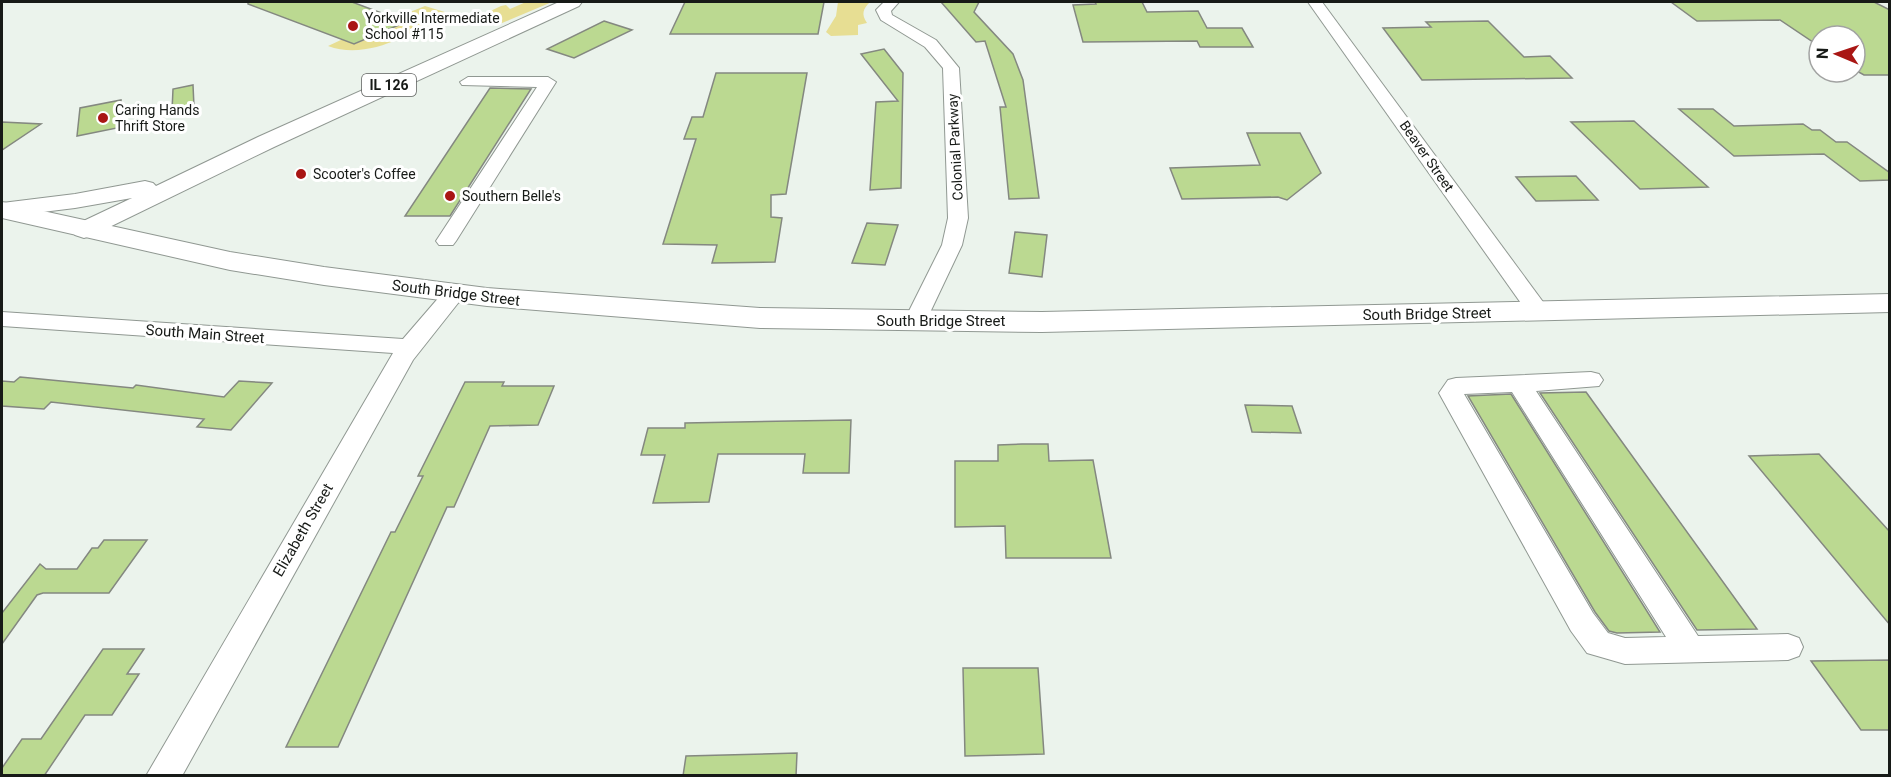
<svg xmlns="http://www.w3.org/2000/svg" width="1891" height="777" font-family="Roboto,sans-serif">
<style>
.green{fill:#e7de93}
.building{fill:#bbd991;stroke:#848880;stroke-width:1.5}
.lines{fill:none;stroke-linecap:round;stroke-linejoin:round}
.minor-casing{stroke:#909892;stroke-width:2}
.major-casing{stroke:#909892;stroke-width:2}
.highway-casing{stroke:#909892;stroke-width:2}
.minor{fill:#fff;fill-rule:evenodd}
.major{fill:#fff;fill-rule:evenodd}
.highway{fill:#fff;fill-rule:evenodd}
.poi-dot{fill:#a91614;stroke:#fff;stroke-width:2}
.labels{text-anchor:middle;dominant-baseline:central;stroke-width:6;stroke-linejoin:round;paint-order:stroke}
.far-poi-label{font-size:14px;fill:#171a17;stroke:#fff;text-anchor:start}
.shield{fill:#fff;stroke:#5d5f5d;stroke-width:1.5}
.shield-label{font-size:14px;font-weight:bold;fill:#171a17}
.far-street-label{font-size:14px;fill:#171a17;stroke:#fff}
.street-label{font-size:15px;fill:#171a17;stroke:#fff}
</style>
<rect width="100%" height="100%" fill="#ebf3ec"/>
<g class="green">
<path d="M526,2H552L502,23L461,25L501,6L506,5L510,9Z"/>
<path d="M838,2H870C863,9 861,14 867,23L858,25V35L831,36L826,32L836,16Z"/>
<path d="M425,6L448,13L446,17C410,33 368,61 328,46L343,39L355,44L405,23L395,18Z"/>
</g>
<g class="building">
<path d="M248,2H352L406,22L354,44L248,4Z"/>
<path d="M685,2H824L818,34H670Z"/>
<path d="M941,2H979L974,12L1013,54L1023,80L1039,198L1009,199L1000,107H1006L985,41L976,42Z"/>
<path d="M1095,2H1142L1147,12L1198,11L1207,28H1242L1253,47H1200L1197,41L1083,42L1073,5L1096,4Z"/>
<path d="M1671,2H1874L1890,10V75H1864L1855,70V36H1819V46L1780,20L1697,21Z"/>
<path d="M604,21L632,30L574,58L547,49Z"/>
<path d="M1488,21L1524,57L1550,56L1572,78L1422,80L1383,28L1431,27L1426,22Z"/>
<path d="M884,49L903,73L901,188L870,190L876,102L898,101L861,54Z"/>
<path d="M716,73H807L786,194L771,195V217L782,218L775,262L712,263L717,245L663,244L696,139H684L692,117H703Z"/>
<path d="M193,85L194,107L172,111L173,89Z"/>
<path d="M490,88L531,89L450,216H405Z"/>
<path d="M121,100L122,127L77,136L80,108Z"/>
<path d="M1679,109H1713L1734,126L1803,124L1812,130H1820L1836,142H1847L1890,173V180L1860,181L1824,154L1734,156Z"/>
<path d="M1634,121L1708,187L1640,189L1571,122Z"/>
<path d="M2,122L41,124L2,150Z"/>
<path d="M1247,133H1300L1321,173L1287,200L1278,197L1182,199L1170,168L1260,165Z"/>
<path d="M1576,176L1598,200L1536,201L1516,177Z"/>
<path d="M867,223L898,225L885,265L852,263Z"/>
<path d="M1015,232L1047,235L1042,277L1009,273Z"/>
<path d="M20,377L133,388L136,385L224,397L239,381L272,383L231,430L197,427L204,419L51,402L44,409L2,406V381L14,382Z"/>
<path d="M465,382H504L502,386H554L538,425L490,426L454,507H447L338,747H286L391,532H395L423,476H418Z"/>
<path d="M1586,392L1757,629L1697,630L1540,393Z"/>
<path d="M1511,394L1660,632L1617,633L1609,631L1595,612L1468,396Z"/>
<path d="M1245,405L1292,406L1301,433L1252,432Z"/>
<path d="M851,420L849,473H803L805,454H718L709,502L653,503L665,455H641L648,428H685V423Z"/>
<path d="M1022,444H1048L1049,461L1093,460L1111,558H1006L1005,526L955,527V461H998V445Z"/>
<path d="M1819,454L1890,532V625L1749,456Z"/>
<path d="M104,540H147L109,593H43L37,595L2,644V613L40,564L46,569H77L92,548H98Z"/>
<path d="M103,649H144L127,674H139L112,715H85L44,776H2V768L22,739H41Z"/>
<path d="M1890,660V730H1861L1811,661Z"/>
<path d="M963,668H1038L1044,754L965,756Z"/>
<path d="M797,753L796,776H683L686,756Z"/>
</g>
<g class="lines">
<g class="minor-casing">
<g id="minor">
<path d="M884,2H899L891,11L892,15L936,40L959,68L968,218L962,245L926,321L923,326L915,328L907,326L904,321L942,245L948,218L943,68L925,47L881,20L876,10Z"/>
<path d="M1308,2H1322L1546,306L1549,311L1546,316L1538,318L1530,316Z"/>
<path d="M468,77H548L556,82L456,241L453,245H439L436,241L537,87L462,85L460,82Z"/>
<path d="M455,286L463,288L466,293L413,360L182,776H146L393,353L2,326V312L403,339L447,288Z"/>
<path d="M1591,372L1599,374L1603,380L1599,386L1536,391L1698,636L1788,634L1799,638L1803,647L1799,656L1788,660L1625,664L1587,653L1571,631L1439,393L1448,380L1456,378ZM1512,392L1666,637L1625,638L1608,633L1593,613L1464,394Z"/>
</g>
</g>
<g class="major-casing">
<path id="major" d="M559,2H582L579,6L274,147L93,235L84,238L75,235L71,230L75,225L132,198L75,208L2,217V203L75,194L145,181L153,183L156,186L258,137Z"/>
</g>
<g class="highway-casing">
<path id="highway" d="M2,202L230,252L324,267L487,288L760,308L1042,312L1890,294V312L1042,332L760,328L487,306L324,285L230,270L2,218Z"/>
</g>
<use href="#minor" class="minor"/>
<use href="#major" class="major"/>
<use href="#highway" class="highway"/>
</g>
<g class="poi-dot">
<circle cx="353" cy="26" r="6"/>
<circle cx="103" cy="118" r="6"/>
<circle cx="301" cy="174" r="6"/>
<circle cx="450" cy="196" r="6"/>
</g>
<g class="labels">
<g class="far-poi-label">
<text x="365" y="18">Yorkville Intermediate<tspan x="365" dy="16">School #115</tspan></text>
<text x="115" y="110">Caring Hands<tspan x="115" dy="16">Thrift Store</tspan></text>
<text x="313" y="174">Scooter's Coffee</text>
<text x="462" y="196">Southern Belle's</text>
</g>
<rect class="shield" x="362" y="74" width="54" height="22" rx="4.5"/>
<g class="shield-label">
<text x="389" y="85">IL 126</text>
</g>
<g class="far-street-label">
<text transform="translate(955 147) rotate(-93)">Colonial Parkway</text>
<text transform="translate(1427 156) rotate(55)">Beaver Street</text>
</g>
<g class="street-label">
<text transform="translate(456 293) rotate(7)">South Bridge Street</text>
<text transform="translate(1427 314) rotate(-1)">South Bridge Street</text>
<text x="941" y="321">South Bridge Street</text>
<text transform="translate(205 334) rotate(4)">South Main Street</text>
<text transform="translate(303 530) rotate(-60)">Elizabeth Street</text>
</g>
</g>
<rect width="1891" height="777" fill="none" stroke="#171a17" stroke-width="6"/>
<g transform="translate(1837 54) rotate(272)"><circle r="28" fill="#ffffff" stroke="#a2a3a2" stroke-width="1.5"/>
<path d="M0-4.5L10 22L0 15L-10 22Z" fill="#a91614"/>
<text y="-9" font-size="16" font-weight="bold" text-anchor="middle" fill="#171a17">N</text>
</g>
</svg>
